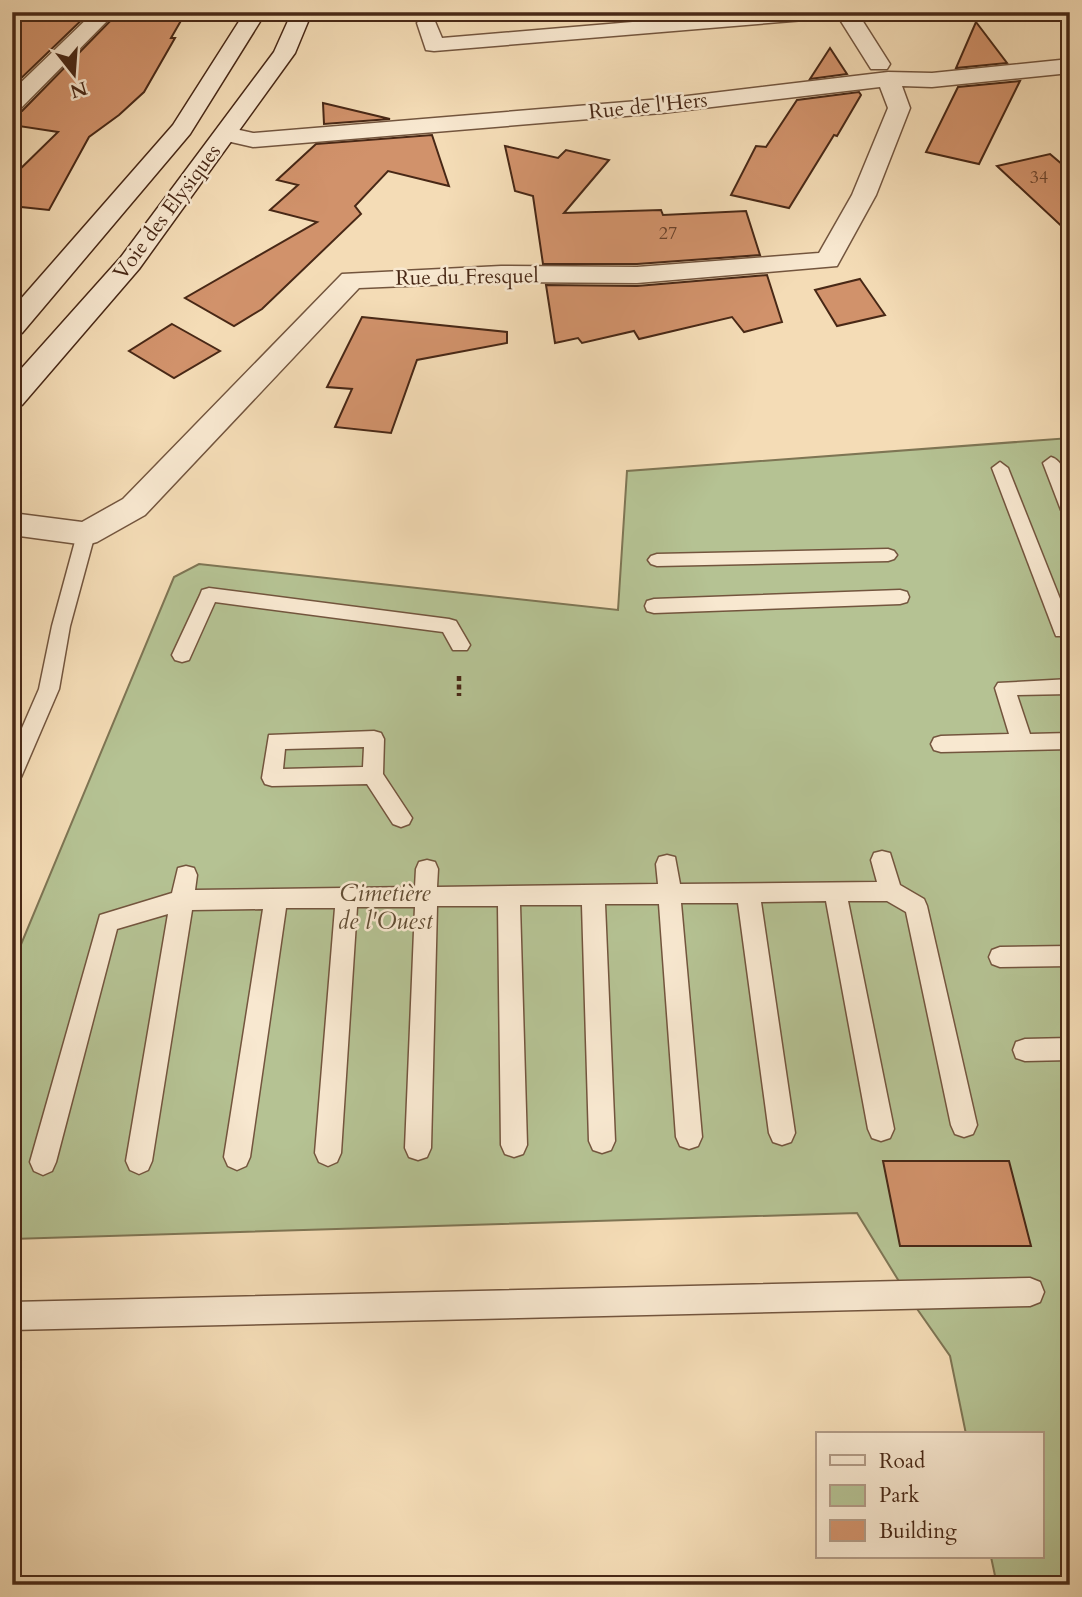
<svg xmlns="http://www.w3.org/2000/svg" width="1082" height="1597" font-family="Cardo,serif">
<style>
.green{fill:#b5c293;stroke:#7e7554;stroke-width:2}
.building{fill:#d1926b;stroke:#482816;stroke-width:2}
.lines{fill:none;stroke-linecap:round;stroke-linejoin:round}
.lane-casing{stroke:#73553e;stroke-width:3}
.street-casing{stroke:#73553e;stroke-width:3}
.secondary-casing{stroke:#482816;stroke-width:3}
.path{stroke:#482816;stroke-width:4.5;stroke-dasharray:5 3.5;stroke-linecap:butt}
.lane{fill:#f8e8d0;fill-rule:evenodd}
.street{fill:#f8e8d0;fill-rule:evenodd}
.secondary{fill:#f8e8d0;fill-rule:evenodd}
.labels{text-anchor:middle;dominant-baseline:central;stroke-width:5;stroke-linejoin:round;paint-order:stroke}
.far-number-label{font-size:18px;fill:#6a422b}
.far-street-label{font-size:21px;fill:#482816;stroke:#f8e8d0}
.park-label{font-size:24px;font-style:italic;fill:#634e35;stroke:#f8e8d0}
</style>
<rect width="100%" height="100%" fill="#f4dcb6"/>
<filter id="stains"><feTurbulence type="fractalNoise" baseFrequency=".00286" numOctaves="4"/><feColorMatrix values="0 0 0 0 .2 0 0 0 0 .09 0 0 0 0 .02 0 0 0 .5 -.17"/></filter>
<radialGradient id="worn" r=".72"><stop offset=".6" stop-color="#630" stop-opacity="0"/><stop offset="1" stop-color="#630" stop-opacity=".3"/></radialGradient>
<path class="green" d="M1070,438V1585H997L991,1557H1042V1434H966L950,1356L908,1296L857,1213L12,1239V966L174,577L199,564L618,610L627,471Z"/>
<g class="building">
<path d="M26,12H90L12,87V23Z"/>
<path d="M119,12H186L171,38H175L144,92L119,115L89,137L49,210L12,206V177L58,132L12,125V113L22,111Z"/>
<path d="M976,22L1007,63L956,68Z"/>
<path d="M830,48L847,74L810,79Z"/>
<path d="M1020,81L979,164L926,152L958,87Z"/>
<path d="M859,92L861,95L837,136L834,135L789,208L731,195L756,146L766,147L797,100Z"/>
<path d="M323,103L390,119L324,124Z"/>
<path d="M432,135L449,186L388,171L355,206L361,214L262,309L234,326L185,298L317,222L270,210L298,185L277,180L316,144Z"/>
<path d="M505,146L558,158L566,150L609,160L564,213L661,210L663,215L746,211L760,255L637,264H543L533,196L515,191Z"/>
<path d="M1050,154L1070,171V234L997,166Z"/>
<path d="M767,275L782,322L744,332L732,317L639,339L634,331L582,343L578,338L555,343L546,285L637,286Z"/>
<path d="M860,279L885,315L837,326L815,290Z"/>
<path d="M362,317L507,332V343L417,360L391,433L335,427L352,389L327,387Z"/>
<path d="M172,324L220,351L174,378L129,351Z"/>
<path d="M883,1161H1009L1031,1246H900Z"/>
</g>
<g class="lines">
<g class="lane-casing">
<g id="lane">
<path d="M1051,457C1070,463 1070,500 1070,516L1061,510L1043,463Z"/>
<path d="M1000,462L1008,468L1070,624V636H1056L1054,631L992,468Z"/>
<path d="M86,528L95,534L70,626L59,689L22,775L19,781L12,783V751L39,689L52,626L77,534Z"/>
<path d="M888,549L894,551L897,555L894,559L888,561L657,566L651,564L648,560L651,556L657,554Z"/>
<path d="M209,588L449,619L456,621L470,645L467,650H453L443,632L215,602L189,660L182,662L175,660L172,655L200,595L202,590Z"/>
<path d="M900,590L907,592L909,597L907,602L900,604L654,613L647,611L645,606L647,601L654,599Z"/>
<path d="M1070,679V694L1017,695L1030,734L1070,733V749L941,752L934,750L931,744L934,738L941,736L1009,734L995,688L998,683Z"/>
<path d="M374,731L381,733L384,739L383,774L412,818L409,824L401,827L393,824L367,784L272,786L265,784L262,778L269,735ZM364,747L363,767L283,769L285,749Z"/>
<path d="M882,851L890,853L900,885L924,899L927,906L977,1125L973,1134L964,1137L955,1134L951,1125L906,912L887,901H848L894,1129L890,1138L881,1141L872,1138L868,1129L826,901L761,902L795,1133L791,1142L782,1145L773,1142L769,1133L738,903H681L702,1137L698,1146L689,1149L680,1146L676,1137L659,904H605L615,1141L611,1150L602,1153L593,1150L589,1141L582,905H520L527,1145L523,1154L514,1157L505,1154L501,1145L498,906H437L431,1148L427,1157L418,1160L409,1157L405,1148L415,907H357L341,1153L337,1162L328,1166L319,1162L315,1153L335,908H286L250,1157L246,1166L237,1170L228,1166L224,1157L263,909L192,910L152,1161L148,1170L139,1174L130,1170L126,1161L168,914L117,929L56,1162L52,1171L43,1175L34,1171L30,1162L100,915L172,893L178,868L186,866L194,868L197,875L195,890L415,887L416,869L419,862L427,860L435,862L438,869L437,887L658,884L656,864L659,857L667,855L675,857L680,884L877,882L871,860L874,853Z"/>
<path d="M1070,946V966L1000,967L992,964L989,957L992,950L1000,947Z"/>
<path d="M1070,1038V1060L1025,1061L1016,1058L1013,1050L1016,1042L1025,1039Z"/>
<path d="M1030,1278L1040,1282L1044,1292L1040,1302L1030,1306L12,1330V1302Z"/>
</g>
</g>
<g class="street-casing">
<g id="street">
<path d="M94,12H116L20,109L12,111V91Z"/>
<path d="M751,12H857L890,64L887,69H871L837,15L829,18L434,51L426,50L417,23L420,19H434L442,38Z"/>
<path d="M1070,59V73L932,87L902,86L910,108L876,195L837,266L637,283L501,282L359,288L145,515L97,542L86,545L12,535V513L82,522L123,499L342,274L501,266L637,267L819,253L852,195L888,108L880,87L662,113L253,147L218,139L214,134L218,129L226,127L253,133L662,99L888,72L932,73Z"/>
</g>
</g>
<g class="secondary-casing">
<g id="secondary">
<path d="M245,12H266L190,134L22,333L12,335V309L173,125Z"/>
<path d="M292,12H312L295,53L139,269L22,405L12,407V379L121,257L274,52Z"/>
</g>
</g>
<path class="path" d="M459,676V696"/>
<use href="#lane" class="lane"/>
<use href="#street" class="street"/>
<use href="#secondary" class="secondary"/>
</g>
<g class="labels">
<g class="far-number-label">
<text x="1039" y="177">34</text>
<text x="668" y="233">27</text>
</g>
<g class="far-street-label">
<text transform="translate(648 106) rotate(-6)">Rue de l'Hers</text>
<text transform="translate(167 212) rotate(-53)">Voie des Elysiques</text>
<text transform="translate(467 277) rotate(-1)">Rue du Fresquel</text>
</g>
<g class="park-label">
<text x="385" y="893">Cimetière<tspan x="385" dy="28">de l'Ouest</tspan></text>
</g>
</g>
<rect width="1082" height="1597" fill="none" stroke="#f4dcb6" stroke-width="42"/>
<rect x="14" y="14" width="1054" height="1569" fill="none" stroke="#482816" stroke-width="3.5"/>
<rect x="21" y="21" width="1040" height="1555" fill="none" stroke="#482816" stroke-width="2"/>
<rect x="816" y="1432" width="228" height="126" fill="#f8e8d0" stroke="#b29b86" stroke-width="2"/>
<rect x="830" y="1455" width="35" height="10" fill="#f8e8d0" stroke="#b29b86" stroke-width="2"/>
<text x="879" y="1468" font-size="21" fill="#482816">Road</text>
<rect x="830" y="1485" width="35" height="21" fill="#b5c293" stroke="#b29b86" stroke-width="2"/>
<text x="879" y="1502" font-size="21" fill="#482816">Park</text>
<rect x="830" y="1520" width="35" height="21" fill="#d1926b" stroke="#b29b86" stroke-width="2"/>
<text x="879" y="1538" font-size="21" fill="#482816">Building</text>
<g transform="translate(74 74) rotate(163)" stroke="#f8e8d0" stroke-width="5" paint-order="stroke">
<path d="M0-5L12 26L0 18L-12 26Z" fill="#482816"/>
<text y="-10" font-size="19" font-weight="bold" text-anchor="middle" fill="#482816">N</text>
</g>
<rect width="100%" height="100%" filter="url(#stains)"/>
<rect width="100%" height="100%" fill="url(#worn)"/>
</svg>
